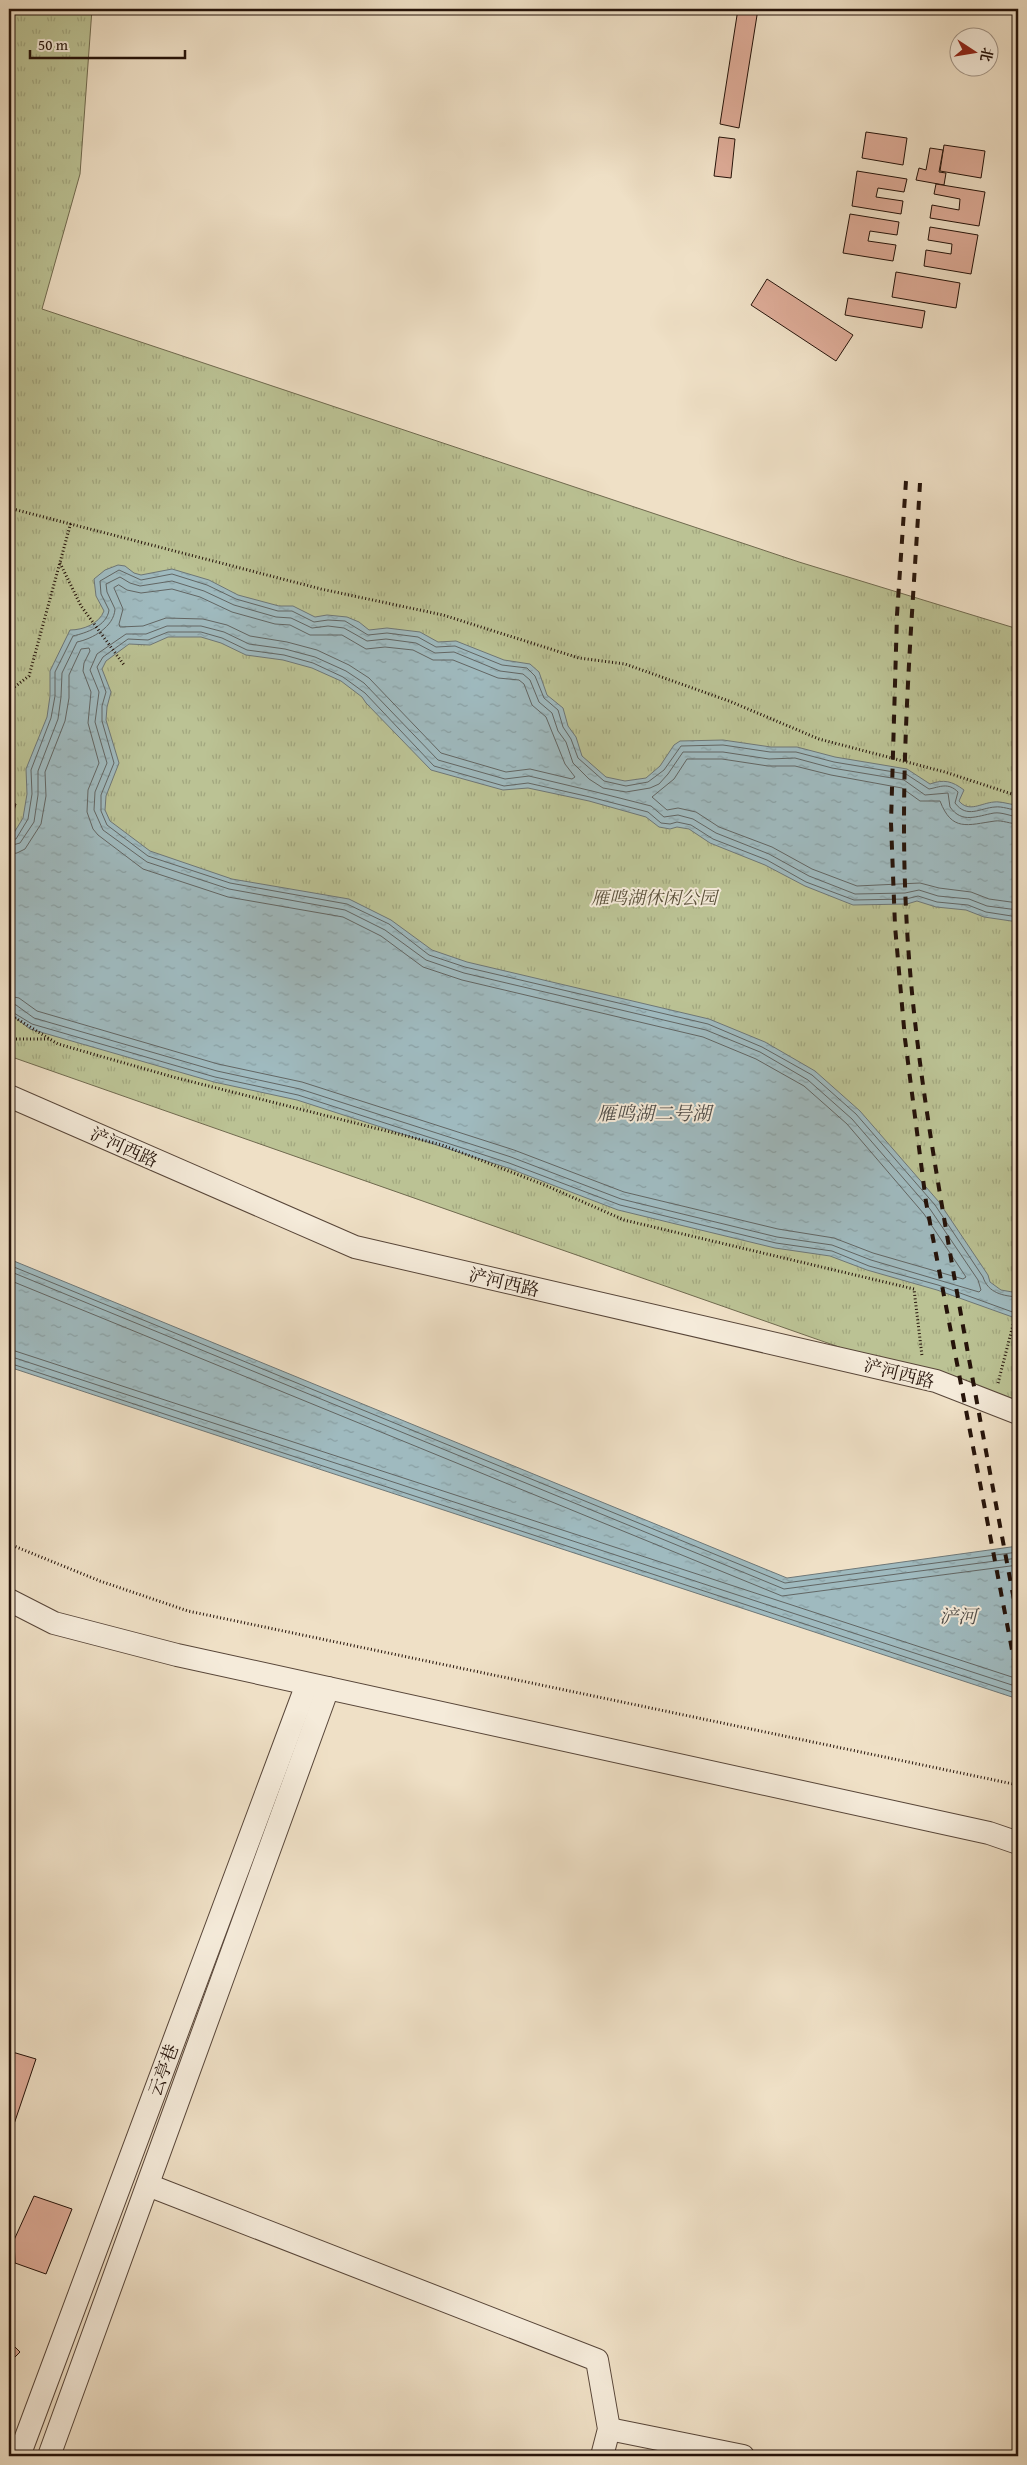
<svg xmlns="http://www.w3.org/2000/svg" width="1027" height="2465" font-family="'Gentium Book Plus','Noto Serif SC',serif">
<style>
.grass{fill:url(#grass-tufts);stroke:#706a4f}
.water{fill:url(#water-ripples);stroke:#6e7777}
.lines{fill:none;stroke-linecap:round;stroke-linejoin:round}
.shore{stroke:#626664;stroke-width:1}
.building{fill:#ddab97;stroke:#25130a}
.minor-casing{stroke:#584639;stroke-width:24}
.path{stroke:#25130a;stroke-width:3;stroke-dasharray:1 2.5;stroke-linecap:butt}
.minor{stroke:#f5ebda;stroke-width:22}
.rail{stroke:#25130a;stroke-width:4;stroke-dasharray:9 9;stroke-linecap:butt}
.labels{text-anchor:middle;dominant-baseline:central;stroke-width:4;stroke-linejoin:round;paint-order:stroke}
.park-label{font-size:18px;font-style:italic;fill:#5a503a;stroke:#f5ebda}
.street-label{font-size:18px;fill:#25130a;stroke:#f5ebda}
.water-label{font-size:19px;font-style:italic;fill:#504d49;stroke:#f5ebda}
</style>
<defs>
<pattern id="grass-tufts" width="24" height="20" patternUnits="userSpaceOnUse" patternTransform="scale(1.25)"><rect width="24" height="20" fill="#bbc294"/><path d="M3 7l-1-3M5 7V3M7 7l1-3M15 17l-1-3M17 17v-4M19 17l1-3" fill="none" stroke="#a1a67e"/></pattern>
<pattern id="water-ripples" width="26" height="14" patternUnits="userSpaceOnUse" patternTransform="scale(1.25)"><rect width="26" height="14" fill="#9fbabf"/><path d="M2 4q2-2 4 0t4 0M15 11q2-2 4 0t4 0" fill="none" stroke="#899fa3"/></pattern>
</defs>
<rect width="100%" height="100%" fill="#efe0c6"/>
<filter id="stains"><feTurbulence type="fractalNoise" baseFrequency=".004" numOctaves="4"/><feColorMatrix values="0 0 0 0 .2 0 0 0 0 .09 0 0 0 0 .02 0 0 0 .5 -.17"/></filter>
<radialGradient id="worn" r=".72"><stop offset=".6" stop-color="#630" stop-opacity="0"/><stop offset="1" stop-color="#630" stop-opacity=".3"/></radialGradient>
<path class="grass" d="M9,9H92L80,174L42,309L799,562L1018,629V1413L936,1381L9,1056Z"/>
<g class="water">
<path d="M118,565L125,566L134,573L141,575L172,569L209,580L238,595L279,606H293L315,617L327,615L347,617L359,622L369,630L387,628L420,632L438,642L456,641L504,660L530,664L539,672L547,695L563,708L568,726L576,737L582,756L606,777L625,781L646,778L660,766L674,745L680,741L723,740L771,747H797L835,757L907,769L930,784C944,779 952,781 964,790L959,801C969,813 981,803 994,802C1001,801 1011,805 1018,805V922L984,917L966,910L936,907L917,901L907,904L853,905L805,886L765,865L710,843L689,829L677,827L670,829L659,827L646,817L589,801L528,788L503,790L431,770L366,703L362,697L341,681L312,668L283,660L246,655L221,643L201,637H168L150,645L129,644L106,661L102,669L111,692L107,707L106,720L119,763L106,796L105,810L110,821L150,851L232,879L349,899L391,920L432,950L467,962L709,1019L765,1042L815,1071L860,1111L939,1202L988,1275L990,1282L1001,1290L1018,1293V1319L937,1290L867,1270L830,1256L775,1248L618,1210L508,1168L297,1100L214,1082L30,1029L9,1013V834L12,836L23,818L27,794L26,769L47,717L50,696V671L70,630C83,630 99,624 104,611L96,596L94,579L105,570Z"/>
<path d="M9,1259L787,1578L1018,1546V1699L9,1367Z"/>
</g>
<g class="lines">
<g class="shore">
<path d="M119,585L127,590L141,593L172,589L200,597L232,612L275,624L290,625L310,635H342L366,649L385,647L413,650L433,660H453L498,678L519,680L524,684L532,705L546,717L565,764L575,777L572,779L530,769L506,772L441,753L369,678L349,665L317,650L287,642L250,636L227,625L203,619L166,618L143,626L120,627L119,624L123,609L114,588Z"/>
<path d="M1018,824C1011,824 1002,820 995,821C967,825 952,832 940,801H920L902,788L831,775L795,766H768L722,759H687L674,779L652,797L667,810L678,808L696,812L719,827L772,847L812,869L857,886L920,883L939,888L971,892L989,899L1018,903"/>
<path d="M9,840L16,839L28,819L32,794L31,770L51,718L55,696V672L73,636C86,633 107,626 109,610L101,594L100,581L119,570L141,580L172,574L207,585L236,599L278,611H292L314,622L328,620L345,621L368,635L387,633L418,637L436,647L455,646L502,665L527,668L535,676L544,698L558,710L563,727L571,739L578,758L604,781L626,786L648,782L664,770L681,746L723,745L770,752H796L834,762L906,774L929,789C940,787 948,782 958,792L955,803C967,819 980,808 995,807C1002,806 1011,810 1018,810"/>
<path d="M9,846L20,843L34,822L38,795V771L58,719L61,697L62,673L77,642C92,639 114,627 115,609L107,592L106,584L120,577L130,583L140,586L172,581L204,591L234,605L276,617L291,618L312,628L328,626L344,628L367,641L386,639L416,643L435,653L454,652L500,671L523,674L530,680L539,702L552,713L558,731L566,742L573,763L589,779L603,788L626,792L650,788L659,784L668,774L683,752H723L769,759L795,758L832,768L904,780L925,795L948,793L950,807C962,824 977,816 994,813C1002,812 1010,816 1018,817"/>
<path d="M9,854L17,853L25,849L41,824L46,796L45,772L65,721L69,698V675L81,649L89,648L90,651L84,663L83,671L91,692L88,723L99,763L88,790L87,812L93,829L98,835L143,869L228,897L343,917L381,936L423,967L462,980L703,1037L756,1059L804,1086L847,1124L924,1214L966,1277L963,1279L873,1253L834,1238L778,1229L624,1192L514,1150L302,1082L218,1064L37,1011L19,998L9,996"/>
<path d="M1018,917L986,912L968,905L937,902L918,896L906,899L854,900L806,882L767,860L713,839L691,825L677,822L670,824L661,823L648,812L590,797L528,783L504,786L434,766L365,693L343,677L313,663L284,655L247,650L222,638L201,632H168L148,640L128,639L103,657L97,667L106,692L102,706V721L114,763L101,795V811L107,825L148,856L230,883L347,904L389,924L429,955L465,967L708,1024L762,1047L812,1075L856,1114L935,1205L983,1277C988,1293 1003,1296 1018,1297"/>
<path d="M9,1003L16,1005L34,1018L217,1071L300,1089L511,1157L621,1199L777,1237L832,1245L871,1260L979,1292L981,1290L978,1280L930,1209L852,1119L808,1080L760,1052L706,1030L464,973L426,960L385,930L345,910L229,889L147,862L103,830L94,810L95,792L107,763L95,722L99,692L90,670L97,654L126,634H146L167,626H201L224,632L249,644L285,649L315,657L346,671L364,683L438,760L505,779L529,776L592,791L651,806L664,817L678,815L693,819L716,833L769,854L809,876L855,894L905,893L919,890L938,896L969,899L987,906L1018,910"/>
<path d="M9,1010L32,1024L215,1077L298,1095L509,1163L620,1205L776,1243L832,1251L869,1266L938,1285L1018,1314"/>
<path d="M9,1265L785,1583L1018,1552"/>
<path d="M9,1271L784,1589L1018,1558"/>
<path d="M9,1280L782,1596L1018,1565"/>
<path d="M9,1349L1018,1679"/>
<path d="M9,1356L1018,1687"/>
<path d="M9,1363L1018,1694"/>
</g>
</g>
<g class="building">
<path d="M738,9H758L739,128L720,124Z"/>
<path d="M866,132L907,138L903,165L862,158Z"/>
<path d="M719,137L735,139L731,178L714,176Z"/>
<path d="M944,145L985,151L981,178L940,171Z"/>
<path d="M930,148L943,150L939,172L946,173L944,185L916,180L919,168L926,170Z"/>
<path d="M857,171L907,179L904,192L878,188L876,197L903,201L901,214L852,206Z"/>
<path d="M936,184L985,192L979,226L930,218L932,205L959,210L960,199L934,194Z"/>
<path d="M850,214L899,222L897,235L870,231L868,241L896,245L893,261L843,253Z"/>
<path d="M930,227L978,235L971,274L924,266L926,250L951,254L952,244L928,240Z"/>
<path d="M896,272L960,283L956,308L892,297Z"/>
<path d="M767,279L853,335L836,361L751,305Z"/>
<path d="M848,298L925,311L922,328L845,315Z"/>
<path d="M9,803L16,804L11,820H9Z"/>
<path d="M9,2051L36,2059L12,2130L9,2128Z"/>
<path d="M34,2196L72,2209L46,2274L15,2263L14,2240Z"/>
<path d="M9,2341L20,2352L9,2363Z"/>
</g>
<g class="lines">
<g class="minor-casing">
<g id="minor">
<path d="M9,1096L355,1247L936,1381L1018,1413"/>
<path d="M9,1600L54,1623L177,1655L989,1833L1018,1843"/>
<path d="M148,2185L597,2360L609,2429L602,2456"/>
<path d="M609,2429L743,2456"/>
<path d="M19,2456L307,1684"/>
<path d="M49,2456L328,1688"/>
</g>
</g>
<g class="path">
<path d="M9,508L321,589L443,615L579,658L625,664L729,701L819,739L945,772L1018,796"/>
<path d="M60,563L81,606L124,665"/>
<path d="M9,691L29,676L71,522"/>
<path d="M9,1014L58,1044L173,1077L442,1145L547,1186L624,1220L914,1289L922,1356"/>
<path d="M9,1039H49"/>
<path d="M998,1383L1013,1325L1018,1327"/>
<path d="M9,1544L100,1581L188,1611L1018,1785"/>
</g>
<use href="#minor" class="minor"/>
<g class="rail">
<path d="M906,481L897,615L891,823L895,926L905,1039L926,1202L1018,1681"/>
<path d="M920,483C912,625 899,767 906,909C911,1021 929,1131 948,1241C970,1368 994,1494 1018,1621"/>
</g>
</g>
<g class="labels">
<g class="park-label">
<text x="654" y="897">雁鸣湖休闲公园</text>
</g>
<g class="street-label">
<text transform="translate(124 1147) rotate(24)">浐河西路</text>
<text transform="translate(504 1282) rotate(13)">浐河西路</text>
<text transform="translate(899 1373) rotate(14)">浐河西路</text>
<text transform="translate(163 2070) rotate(-70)">云亭巷</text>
</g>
<g class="water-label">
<text x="654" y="1113">雁鸣湖二号湖</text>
<text x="958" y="1616">浐河</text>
</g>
</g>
<rect width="1027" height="2465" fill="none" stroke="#efe0c6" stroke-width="30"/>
<rect x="10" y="10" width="1007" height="2445" fill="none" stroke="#25130a" stroke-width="2.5"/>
<rect x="15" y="15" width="997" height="2435" fill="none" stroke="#25130a"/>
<g transform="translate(974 52) rotate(102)"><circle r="24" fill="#f5ebda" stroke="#a29587"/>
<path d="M0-4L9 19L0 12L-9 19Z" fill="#8f2418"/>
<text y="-8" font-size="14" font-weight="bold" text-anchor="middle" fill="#25130a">北</text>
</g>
<path d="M30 50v8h155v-8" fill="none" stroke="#25130a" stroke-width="2.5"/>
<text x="38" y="50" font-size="15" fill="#25130a" stroke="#f5ebda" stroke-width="4" paint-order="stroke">50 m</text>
<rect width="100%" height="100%" filter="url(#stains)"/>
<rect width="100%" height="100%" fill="url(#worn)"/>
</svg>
